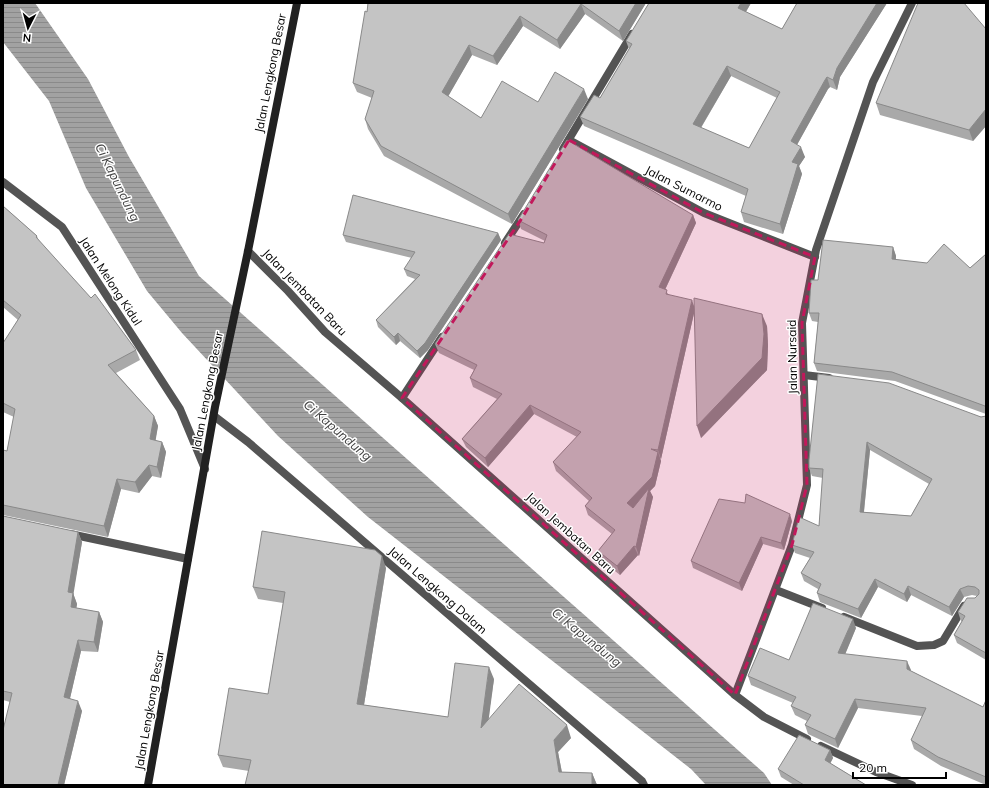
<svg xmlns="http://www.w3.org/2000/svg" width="989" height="788" font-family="Mulish,sans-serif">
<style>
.water{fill:url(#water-rules)}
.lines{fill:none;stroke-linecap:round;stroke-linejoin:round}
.street{stroke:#545454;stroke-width:8}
.secondary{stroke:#212121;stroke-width:8}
.wall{fill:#a9a9a9;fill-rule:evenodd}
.shaded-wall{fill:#898989}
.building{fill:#c4c4c4;stroke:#898989;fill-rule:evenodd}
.marked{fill:#c2185b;fill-opacity:0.2;stroke:#c2185b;stroke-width:3;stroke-dasharray:8 5;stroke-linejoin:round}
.labels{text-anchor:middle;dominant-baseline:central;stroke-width:3;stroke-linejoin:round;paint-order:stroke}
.street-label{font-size:12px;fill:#000;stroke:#fff}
.water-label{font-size:13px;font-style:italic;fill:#434343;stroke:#fff}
</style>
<defs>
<pattern id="water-rules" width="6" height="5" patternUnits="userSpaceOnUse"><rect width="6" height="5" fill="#a2a2a2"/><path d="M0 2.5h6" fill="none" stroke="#8a8a8a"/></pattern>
</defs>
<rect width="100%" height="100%" fill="#fff"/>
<path class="water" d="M3,3H35L88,79L129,157L199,276L764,773L772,785H706L691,769L368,517L278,436L182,333L147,291L86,188L49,101L3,42Z"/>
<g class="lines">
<g class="street">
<path d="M569,140L704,213L815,257"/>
<path d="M563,149L632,34"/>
<path d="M3,182L62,227L180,409L205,469"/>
<path d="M505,243L524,214"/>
<path d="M248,251L288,291L325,332L402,398L735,695L764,717L807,739"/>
<path d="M804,375L829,378"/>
<path d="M402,398L442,337"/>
<path d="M214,416L248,442L642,781L644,785"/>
<path d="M70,534L188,559"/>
<path d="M776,590L822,608"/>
<path d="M844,617L917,646L934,645L943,641L964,606"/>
<path d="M735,695L792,545L807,485L802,323L816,250L873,82L912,3"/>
<path d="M821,746L876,772L912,785"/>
</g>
<path class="secondary" d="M148,785L215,407L248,251L297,3"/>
</g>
<g class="wall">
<path d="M368,3H646L623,41L585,14L560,49L523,26L497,65L472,55L448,96L481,118L538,102L588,99L512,224L384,156L368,129L365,119L372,98L357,92L353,83L367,12Z"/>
<path d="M649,3H751L746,12L782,29L797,3H887L840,77L837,90L830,87L828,89L797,145L805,157L799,166L802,174L783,234L744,222L741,212L746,196L584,126L580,117L600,98L629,49L626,41ZM731,76L777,98L749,148L701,128Z"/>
<path d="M986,29V126L973,141L880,115L876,103Z"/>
<path d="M3,206L37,236L39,241L136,350L140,360L116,373L154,416L158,426L155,441L162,442L166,452L161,478L152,476L139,493L121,489L108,537L3,515V450L7,451L14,417L3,412V343L18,320L3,307Z"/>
<path d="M693,215L696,223L665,290L669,295L694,306L767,326L768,345L767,370L701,438L694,313L661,459L660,458L661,461L655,486L650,491L653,497L639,556L638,555L620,575L601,560L598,551L612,534L588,515L585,506L589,501L556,471L553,462L577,437L534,414L488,467L466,447L462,439L497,399L473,387L470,378L474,370L439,353L435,344L544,243L545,241L521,229L518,220Z"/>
<path d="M498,233L501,240L428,350L420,358L400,341L396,345L378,327L376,320L415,279L407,276L404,269L412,258L346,242L343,235Z"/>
<path d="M893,247L896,256V260L970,268L986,254V414L895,381L817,371L814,363L818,322L812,321L809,313L818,280Z"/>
<path d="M818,374L981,417L986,416V660L957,643L954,635L962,621H961L958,612L977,596L972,595L964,597L952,616L911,595L907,602L878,587L861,618L820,602L817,593L818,589L804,581L801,573L810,558L795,553L792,545L819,526L823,478L812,476L809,468ZM870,450L929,484L911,516L864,512Z"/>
<path d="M3,516L78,532L82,542L73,593L77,604L76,608L99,612L103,622L98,652L81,651L70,698L82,711L64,785H3L10,702L3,700Z"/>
<path d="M792,521L784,550L763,544L742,591L693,568L691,561Z"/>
<path d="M386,568L364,705L448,717L494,679L488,719L571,738L558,752L562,772L592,773L597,785H245L249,771L223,767L218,755L268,694L283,603L258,599L253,587Z"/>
<path d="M856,628L845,654L911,670V671L983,707L986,700V785L941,766L914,749L911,740L922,716L858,708L838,748L808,734L805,725L807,721L795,715L791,706L793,703L751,685L748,676L789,660Z"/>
<path d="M830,750L833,758L830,763L866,785H794L781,777L778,769Z"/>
</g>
<g class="shaded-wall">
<path d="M636,3H646L623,41L619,31Z"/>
<path d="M741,3H751L742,18L738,8Z"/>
<path d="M877,3H887L840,77L837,90L833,80L837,68Z"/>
<path d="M581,4L585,14L560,49L557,40Z"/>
<path d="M520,16L523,26L497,65L493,56Z"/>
<path d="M469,45L472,55L445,102L442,92Z"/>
<path d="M727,66L731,76L697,134L693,124Z"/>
<path d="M827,77L830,87L828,89L794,150L791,141L825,80Z"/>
<path d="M584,89L588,99L512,224L508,214Z"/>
<path d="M986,109V126L973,141L969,130Z"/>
<path d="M801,147L805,157L799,166L802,174L783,234L780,224L792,162Z"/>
<path d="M693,215L696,223L662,296L659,287Z"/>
<path d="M498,233L501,240L428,350L420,358L417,351Z"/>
<path d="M893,247L896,256L895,268L892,259Z"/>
<path d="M692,300L695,309L661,459L658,450Z"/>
<path d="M762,314L767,326L768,345L767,370L701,438L697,426Z"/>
<path d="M398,333L400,341L396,345L394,337Z"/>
<path d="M530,405L534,414L488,467L485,458Z"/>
<path d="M154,416L158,426L154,450L150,439Z"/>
<path d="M162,442L166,452L161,478L157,467Z"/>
<path d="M867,442L870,450L863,520L860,512Z"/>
<path d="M658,452L661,461L655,486L650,491L653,497L639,556L636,547L631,512L627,503Z"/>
<path d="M149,465L152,476L139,493L135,482Z"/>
<path d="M117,479L121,489L108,537L104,526Z"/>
<path d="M790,514L792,521L784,550L781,543Z"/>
<path d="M78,532L82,542L72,603L68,592Z"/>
<path d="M761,537L763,544L742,591L739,583Z"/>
<path d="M634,546L638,555L620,575L617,566Z"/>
<path d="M382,556L386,568L362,717L357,704Z"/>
<path d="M875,579L878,587L861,618L858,609Z"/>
<path d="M908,586L911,595L907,602L904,594Z"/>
<path d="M960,589L964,597L952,616L949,607Z"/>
<path d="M73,593L77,604L75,618L71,607Z"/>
<path d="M99,612L103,622L98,652L94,642Z"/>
<path d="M853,619L856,628L842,662L838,653Z"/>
<path d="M78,640L81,651L68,707L64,697Z"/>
<path d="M907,661L911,670L910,678L907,669Z"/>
<path d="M489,667L494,679L486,740L481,728Z"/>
<path d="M855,699L858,708L838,748L835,739Z"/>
<path d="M78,701L82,711L64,785H58Z"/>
<path d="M567,725L571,738L558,752L564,784L559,772L554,740Z"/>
<path d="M830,750L833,758L828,768L825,760Z"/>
<path d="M592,773L597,785H592Z"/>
</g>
<g class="building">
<path d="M368,3H636L619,31L581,4L557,40L520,16L493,56L469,45L442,92L481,118L502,81L538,102L555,72L584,89L508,214L381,146L365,119L374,91L353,83L365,11L367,12Z"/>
<path d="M649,3H741L738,8L782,29L797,3H877L837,68L833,80L827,77L825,80L791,141L801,147L792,162L798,164L780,224L741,212L748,189L580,117L594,95L600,98L632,44L626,41ZM727,66L780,92L749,148L693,124Z"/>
<path d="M918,3H964L986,29V109L969,130L876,103Z"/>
<path d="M567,140L693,215L659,287L667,290L666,294L692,300L658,450L651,449L658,452L652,477L627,503L633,508L649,488L636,547L634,546L617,566L598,551L615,530L585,506L592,498L553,462L581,432L530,405L485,458L462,439L502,394L470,378L477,365L435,344L509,234L544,243L547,235L518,220Z"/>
<path d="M353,195L498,233L425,343L417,351L398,333L394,337L376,320L420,275L404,269L415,252L343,235Z"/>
<path d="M3,206L37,236L36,237L91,298L95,294L136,350L108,365L154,416L150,439L162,442L157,467L149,465L135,482L117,479L104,526L3,505V450L7,451L15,409L3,403V343L21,315L3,300Z"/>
<path d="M823,240L893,247L892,259L927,263L944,244L970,268L986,254V408L985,406L892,372L814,363L819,313H809L811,280H818Z"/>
<path d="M694,298L762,314L764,334L762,358L697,426Z"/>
<path d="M818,374L889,383L981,417L986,416V653L954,635L965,616L958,612L967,598H975L979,594V590L975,587L968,586L960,589L949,607L908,586L904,594L875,579L858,609L817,593L821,584L801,573L814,552L792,545L799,517L819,526L823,469L809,468V460ZM867,442L932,479L911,516L860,512Z"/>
<path d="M746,494L790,514L781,543L761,537L739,583L691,561L719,499L745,503Z"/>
<path d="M3,516L78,532L68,592L73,593L71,607L99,612L94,642L78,640L64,697L78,701L58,785H3V730L12,693L3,691Z"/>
<path d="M262,531L375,550L382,556L357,704L448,717L455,663L489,667L481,728L519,684L567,725L554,740L559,772L592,773V785H245L251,760L218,755L229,688L268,694L285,592L253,587Z"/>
<path d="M813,603L853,619L838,653L907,661V669L983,707L986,700V777L938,757L911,740L926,708L855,699L835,739L805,725L811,715L791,706L796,697L748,676L760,648L789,660Z"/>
<path d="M799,735L830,750L825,760L866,785H804L778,769Z"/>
</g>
<path class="marked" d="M569,140L704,213L815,257L802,323L807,485L792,545L735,695L402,398L522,218Z"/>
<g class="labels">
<g class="street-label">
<text transform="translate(270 73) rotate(-79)">Jalan Lengkong Besar</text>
<text transform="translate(684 188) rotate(27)">Jalan Sumarmo</text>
<text transform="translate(111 281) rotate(57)">Jalan Melong Kidul</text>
<text transform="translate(305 292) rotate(46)">Jalan Jembatan Baru</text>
<text transform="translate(792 357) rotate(-91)">Jalan Nursaid</text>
<text transform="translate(207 391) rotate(-79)">Jalan Lengkong Besar</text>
<text transform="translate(571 533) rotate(42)">Jalan Jembatan Baru</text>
<text transform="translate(438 590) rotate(41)">Jalan Lengkong Dalam</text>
<text transform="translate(149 710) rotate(-80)">Jalan Lengkong Besar</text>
</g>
<g class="water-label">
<text transform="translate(118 182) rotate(64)">Ci Kapundung</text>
<text transform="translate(338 430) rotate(41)">Ci Kapundung</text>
<text transform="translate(587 637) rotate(39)">Ci Kapundung</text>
</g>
</g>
<rect width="989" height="788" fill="none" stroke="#000000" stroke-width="8"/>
<g transform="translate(28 28) rotate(186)" stroke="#ffffff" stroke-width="3" paint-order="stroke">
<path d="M0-3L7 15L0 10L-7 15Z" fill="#000000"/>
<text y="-6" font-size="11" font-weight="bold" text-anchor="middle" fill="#000000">N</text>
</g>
<path d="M853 772v6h93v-6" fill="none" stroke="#000000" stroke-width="2"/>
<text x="859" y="772" font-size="12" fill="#000000" stroke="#ffffff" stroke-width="3" paint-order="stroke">20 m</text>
</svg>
